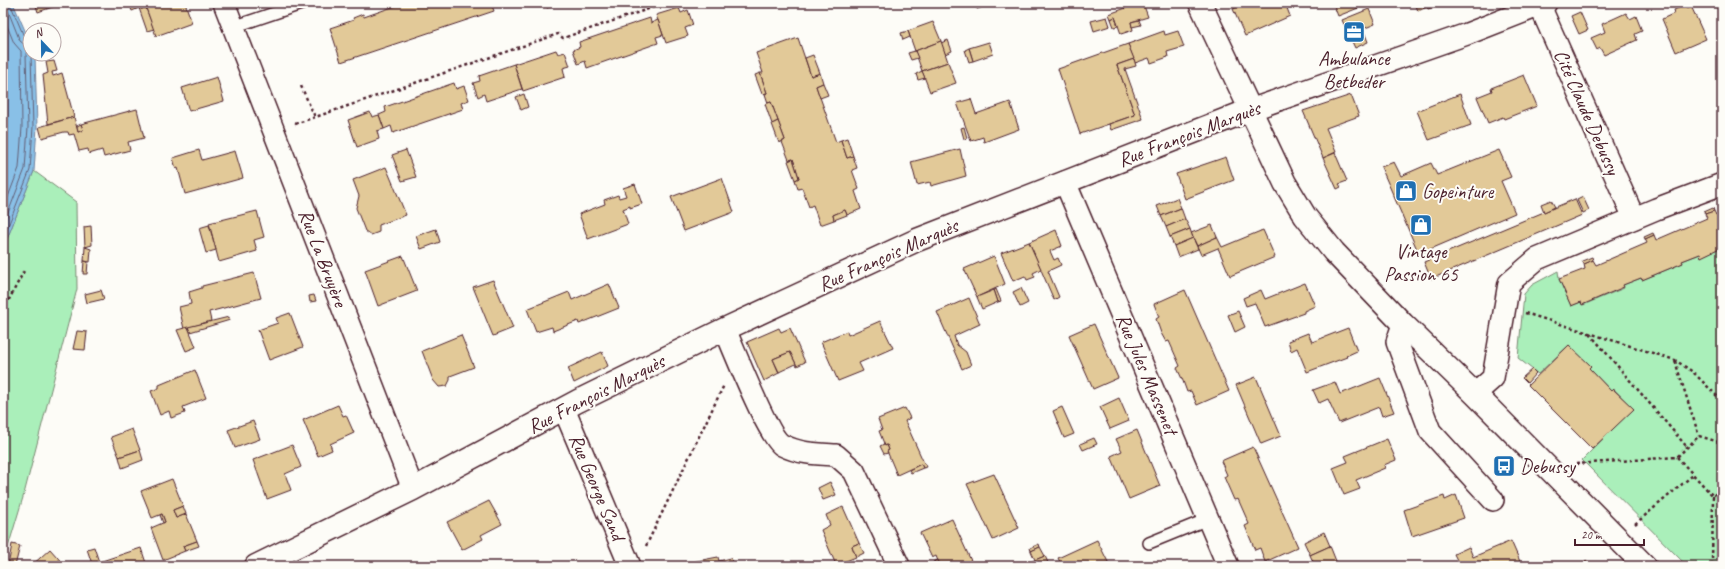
<svg xmlns="http://www.w3.org/2000/svg" width="1725" height="569" font-family="Caveat,sans-serif">
<style>
.green{fill:#aaefba;stroke:#7a8772}
.water{fill:#89c0e7;stroke:#70809c}
.lines{fill:none;stroke-linecap:round;stroke-linejoin:round}
.shore{stroke:#635f76;stroke-width:1}
.building{fill:#e2c998;stroke:#4a1f2b}
.lane-casing{stroke:#4a1f2b;stroke-width:14}
.street-casing{stroke:#4a1f2b;stroke-width:24}
.secondary-casing{stroke:#4a1f2b;stroke-width:25}
.path{stroke:#4a1f2b;stroke-width:2.5;stroke-dasharray:3 3;stroke-linecap:butt}
.lane{stroke:#fdfcf7;stroke-width:11}
.street{stroke:#fdfcf7;stroke-width:21}
.secondary{stroke:#fdfcf7;stroke-width:22}
.labels{text-anchor:middle;dominant-baseline:central;stroke-width:4;stroke-linejoin:round;paint-order:stroke}
.poi-label{font-size:20px;fill:#4a1f2b;stroke:#fdfcf7}
.street-label{font-size:20px;fill:#4a1f2b;stroke:#fdfcf7}
</style>
<rect width="100%" height="100%" fill="#fdfcf7"/>
<filter id="ink" filterUnits="userSpaceOnUse"><feTurbulence type="fractalNoise" baseFrequency=".025" numOctaves="2"/><feDisplacementMap in="SourceGraphic" scale="8" xChannelSelector="R" yChannelSelector="G"/><feConvolveMatrix kernelMatrix="1 2 1 2 8 2 1 2 1" color-interpolation-filters="sRGB"/></filter>
<g filter="url(#ink)">
<g class="green">
<path d="M34,171L76,202L77,289L24,494L3,564V249Z"/>
<path d="M1722,247V566H1687L1582,460L1633,409L1614,389L1611,391L1589,368L1590,366L1569,345L1538,374L1518,358L1524,294L1532,285L1558,271L1559,279L1571,306L1581,302L1583,305L1624,288L1623,285L1641,278L1642,280L1683,263L1682,261L1700,254L1701,256Z"/>
</g>
<path class="water" d="M3,3H13L30,42V54L35,55L37,127L34,171L3,249Z"/>
<g class="lines">
<g class="shore">
<path d="M10,3L25,39L30,41"/>
<path d="M3,16L14,43L21,51L22,127L19,168L3,210"/>
<path d="M3,226L25,169L28,127L26,54L29,48L20,41L5,3"/>
<path d="M3,239L30,170L33,127L31,54"/>
</g>
</g>
<g class="building">
<path d="M35,3H64L38,12Z"/>
<path d="M129,3H139L141,9L146,8L154,29L147,31L139,8L132,11Z"/>
<path d="M139,3H185L192,23L156,36L146,8L141,9Z"/>
<path d="M400,3H491L494,11L341,62L330,28L354,20L353,18L363,14L364,17L401,4Z"/>
<path d="M545,3H562L547,8Z"/>
<path d="M975,3H996L977,9Z"/>
<path d="M1140,3H1143L1148,17L1131,22L1133,30L1121,34L1115,17L1111,19L1109,14Z"/>
<path d="M1246,3H1285L1290,16L1245,36L1233,9Z"/>
<path d="M1333,3H1371L1338,16Z"/>
<path d="M1415,3H1445L1428,9L1427,7L1418,11Z"/>
<path d="M1685,5L1687,8L1691,6L1706,39L1676,52L1662,19L1675,13L1674,10Z"/>
<path d="M679,8L681,13L688,10L693,25L685,28L688,36L666,43L656,15Z"/>
<path d="M1369,9L1375,24L1363,29L1368,42L1355,48L1342,20Z"/>
<path d="M1580,12L1588,30L1579,34L1571,16Z"/>
<path d="M1626,13L1630,19L1636,16L1642,31L1635,34L1637,40L1604,55L1600,48L1597,50L1591,38L1605,32L1602,24Z"/>
<path d="M1107,17L1110,26L1094,31L1091,21Z"/>
<path d="M1115,17L1118,26L1114,27L1111,19Z"/>
<path d="M650,18L651,23L658,20L663,35L656,37L658,43L587,68L585,61L578,64L573,50L580,47L579,42Z"/>
<path d="M1139,20L1141,25L1132,27L1131,22Z"/>
<path d="M933,22L941,41L915,51L908,31Z"/>
<path d="M908,31L910,37L903,40L901,33Z"/>
<path d="M1164,31L1165,35L1178,31L1184,47L1167,52L1168,57L1151,63L1149,58L1135,63L1128,44Z"/>
<path d="M798,38L811,76L820,73L823,83L816,86L836,142L841,140L847,158L853,156L857,168L852,170L859,189L855,191L861,209L847,215L845,210L833,215L834,220L820,225L813,205L809,207L802,188L798,189L795,180L799,178L793,159L789,160L782,142L785,140L771,102L768,103L765,94L767,93L760,73H763L756,53Z"/>
<path d="M948,40L952,51L945,54L941,43Z"/>
<path d="M941,41L948,62L922,71L915,51Z"/>
<path d="M989,42L993,54L973,61L969,48Z"/>
<path d="M1128,44L1134,59L1117,65L1135,115L1080,134L1058,69Z"/>
<path d="M969,48L973,61L969,62L965,50Z"/>
<path d="M556,50L558,54L565,52L570,66L563,68L565,77L523,91L514,64Z"/>
<path d="M915,51L918,58L911,60L908,53Z"/>
<path d="M813,55L820,73L811,76L805,58Z"/>
<path d="M1134,59L1136,66L1125,69L1143,119L1111,130L1109,124L1135,115L1117,65Z"/>
<path d="M54,61L57,71L52,72L53,76L62,73L74,117L48,124L43,75L48,73L46,62Z"/>
<path d="M948,62L956,83L930,92L922,71Z"/>
<path d="M514,64L522,89L486,101L484,94L478,97L473,83L480,81L479,76Z"/>
<path d="M922,71L925,78L918,80L916,74Z"/>
<path d="M760,73L767,93L762,94L755,75Z"/>
<path d="M1524,75L1537,106L1504,119L1503,117L1488,123L1477,97L1492,91L1491,88Z"/>
<path d="M217,77L224,101L189,111L182,88Z"/>
<path d="M454,83L456,89L464,86L469,100L461,103L463,109L393,133L391,126L384,129L379,115L386,112L385,107Z"/>
<path d="M823,83L828,95L820,98L816,86Z"/>
<path d="M524,94L528,107L521,110L516,97Z"/>
<path d="M1460,94L1471,125L1429,140L1417,111Z"/>
<path d="M1351,95L1359,116L1326,128L1336,152L1323,158L1303,111Z"/>
<path d="M971,99L976,114L1010,102L1019,129L984,142L983,137L971,141L957,103Z"/>
<path d="M771,102L778,121L772,124L765,104Z"/>
<path d="M137,109L144,138L128,142L130,150L104,157L102,150L89,154L88,149L79,151L74,134L69,135L68,132H64L42,138L39,127L74,117L78,132L83,130L81,124Z"/>
<path d="M370,112L372,117L379,115L384,129L377,131L379,139L357,147L348,120Z"/>
<path d="M778,121L785,140L779,143L772,124Z"/>
<path d="M81,124L83,130L78,132L77,126Z"/>
<path d="M964,127L967,138L964,139L961,128Z"/>
<path d="M847,138L853,156L847,158L841,140Z"/>
<path d="M960,149L966,176L931,186L930,182L917,185L911,162Z"/>
<path d="M199,150L202,160L235,151L243,178L185,194L178,168L176,169L173,158Z"/>
<path d="M406,150L416,177L402,181L392,155Z"/>
<path d="M1499,150L1511,177L1501,181L1515,213L1419,254L1381,167L1394,162L1401,176L1431,163L1437,175Z"/>
<path d="M1335,153L1347,181L1339,184L1341,187L1337,189L1323,158Z"/>
<path d="M1226,157L1234,180L1185,199L1176,174Z"/>
<path d="M793,159L799,178L795,180L788,161Z"/>
<path d="M386,167L406,215L379,225V232L371,235L365,231L356,208L359,196L353,180Z"/>
<path d="M722,178L734,212L684,231L671,197Z"/>
<path d="M635,184L642,204L630,208V206L623,209L628,224L588,239L579,214L605,204L604,200L618,195L619,198L626,196L623,188Z"/>
<path d="M1583,197L1589,210L1583,213L1577,200Z"/>
<path d="M1177,198L1181,208L1161,216L1157,206Z"/>
<path d="M1575,199L1582,215L1431,279L1424,262Z"/>
<path d="M1551,200L1555,207L1544,212L1541,204Z"/>
<path d="M1181,208L1185,219L1166,227L1161,216Z"/>
<path d="M1713,208L1714,211L1705,214L1704,212Z"/>
<path d="M845,210L847,215L834,220L833,215Z"/>
<path d="M257,211L264,237L254,240L257,251L219,262L209,223Z"/>
<path d="M1714,211L1716,215L1722,213V247L1701,257L1700,254L1682,261L1683,263L1642,280L1641,278L1623,285L1624,287L1582,305L1581,302L1571,306L1559,279L1585,269L1584,264L1593,260L1596,265L1647,243L1645,239L1654,235L1656,240L1707,218L1705,214Z"/>
<path d="M1185,219L1190,229L1170,237L1166,227Z"/>
<path d="M209,225L216,250L206,253L199,228Z"/>
<path d="M1212,225L1217,237L1197,246L1191,233Z"/>
<path d="M91,226L92,245L85,247L84,227Z"/>
<path d="M436,229L440,242L421,249L416,236Z"/>
<path d="M1190,229L1193,238L1174,246L1170,237Z"/>
<path d="M1056,230L1062,246L1050,251L1054,260L1058,258L1061,265L1048,271L1059,297L1054,300L1029,242Z"/>
<path d="M1263,230L1275,257L1230,276L1218,248L1201,255L1197,246L1217,237L1222,247Z"/>
<path d="M1653,233L1654,235L1645,239L1644,237Z"/>
<path d="M1193,238L1198,249L1178,257L1174,246Z"/>
<path d="M1029,242L1041,269L1033,273L1035,277L1027,280L1025,276L1013,281L1001,253Z"/>
<path d="M85,247L91,249L90,262L84,261Z"/>
<path d="M403,256L417,291L378,306L365,270Z"/>
<path d="M994,256L1005,284L977,297L964,269Z"/>
<path d="M1592,257L1593,260L1584,264L1582,261Z"/>
<path d="M84,261L88,262L87,274H83Z"/>
<path d="M254,273L261,298L209,312L211,321L184,329L179,307L191,304L189,292L202,288V286Z"/>
<path d="M493,280L513,328L493,336L473,287Z"/>
<path d="M1305,283L1315,306L1304,311V313L1265,327L1255,303L1246,306L1243,298L1261,290L1265,299Z"/>
<path d="M609,284L619,308L579,324L578,321L553,331L552,327L536,332L527,309L569,292L572,300Z"/>
<path d="M1021,288L1028,303L1020,307L1013,292Z"/>
<path d="M996,289L1001,301L998,302L994,290Z"/>
<path d="M101,290L104,299L87,303L85,294Z"/>
<path d="M994,290L998,302L982,309L977,297Z"/>
<path d="M1185,290L1229,391L1197,405L1191,391L1187,392L1183,381L1177,368L1180,366L1169,341L1166,342L1161,333L1156,319L1159,317L1154,304Z"/>
<path d="M314,295L316,301L310,302L309,296Z"/>
<path d="M969,298L980,324L954,336L957,345L966,352L971,365L962,369L937,312Z"/>
<path d="M1238,311L1245,327L1235,332L1228,315Z"/>
<path d="M290,313L303,347L269,360L258,330L278,323L276,318Z"/>
<path d="M229,317L230,320L190,332L188,327Z"/>
<path d="M880,321L893,348L859,363L863,371L838,381L821,342L847,331L848,335Z"/>
<path d="M1094,324L1118,378L1093,389L1069,335Z"/>
<path d="M188,327L196,347L186,351L177,330Z"/>
<path d="M779,328L781,332L790,328L805,362L797,366L790,352L773,359L779,373L764,381L747,342Z"/>
<path d="M1348,328L1357,351L1346,356L1347,357L1307,372L1297,348L1291,351L1288,341L1308,333L1312,342Z"/>
<path d="M77,331L87,332L85,350L73,349Z"/>
<path d="M461,335L474,367L450,376V380L447,386L439,387L433,380L422,351Z"/>
<path d="M1569,345L1591,366L1589,368L1611,391L1613,389L1634,409L1592,449L1528,385Z"/>
<path d="M602,352L608,366L574,383L568,368Z"/>
<path d="M790,352L796,364L779,372L773,359Z"/>
<path d="M1532,369L1536,373L1527,383L1522,378Z"/>
<path d="M195,370L206,398L183,407L185,413L171,418L169,411L160,415L151,391L159,388V385Z"/>
<path d="M1256,377L1281,436L1261,444L1236,385Z"/>
<path d="M1380,378L1394,412L1382,416L1379,407L1339,423L1328,399L1319,403L1313,390L1335,382L1340,394Z"/>
<path d="M1119,398L1129,421L1110,429L1100,407Z"/>
<path d="M338,405L343,416L346,415L354,433L330,444L332,450L318,456L303,420Z"/>
<path d="M1062,407L1074,434L1064,438L1053,411Z"/>
<path d="M905,408L910,418L905,421L924,463H925L927,467L923,468L921,464L897,475L887,451L889,450L887,445L885,446L879,431L882,430L878,419Z"/>
<path d="M253,421L260,439L235,448L228,430Z"/>
<path d="M132,429L140,450L119,457L111,437Z"/>
<path d="M1137,430L1160,486L1129,499L1111,456L1122,451L1116,439Z"/>
<path d="M1094,438L1097,444L1083,450L1080,444Z"/>
<path d="M1387,439L1396,460L1384,465L1385,468L1356,480L1360,489L1344,495L1333,468L1348,462L1345,456Z"/>
<path d="M884,444L885,446L887,445L889,450L887,451L888,453L884,454L880,446Z"/>
<path d="M292,445L301,467L285,474L291,490L267,499L253,460Z"/>
<path d="M1253,447L1298,547L1265,562L1260,548L1255,550L1245,526L1249,524L1238,499L1234,500L1224,477L1227,475L1221,461Z"/>
<path d="M140,450L143,460L122,468L119,457Z"/>
<path d="M921,464L923,468L911,473L909,470Z"/>
<path d="M994,474L1019,528L993,540L967,484Z"/>
<path d="M172,479L183,506L173,510L176,518L186,514L197,541L183,546L185,551L163,560L151,528L165,522L162,514L152,518L141,491Z"/>
<path d="M830,482L836,495L823,500L818,488Z"/>
<path d="M1456,495L1464,518L1412,536L1404,510L1444,496L1445,500Z"/>
<path d="M489,501L502,524L481,535L483,539L462,550L447,522Z"/>
<path d="M183,506L186,514L176,518L173,510Z"/>
<path d="M843,507L859,543L852,546L856,557L836,565L821,530L830,525L826,515Z"/>
<path d="M162,514L165,522L163,523L160,515Z"/>
<path d="M952,519L972,563L966,566H940L936,556L932,558L920,533Z"/>
<path d="M1324,532L1330,546L1310,555L1304,542Z"/>
<path d="M1097,540L1110,566H1062L1058,558Z"/>
<path d="M197,541L199,546L185,551L183,546Z"/>
<path d="M1511,541L1522,566H1460L1454,554L1469,547L1473,557Z"/>
<path d="M859,543L864,553L856,557L852,546Z"/>
<path d="M12,544L20,546L15,566H8Z"/>
<path d="M1039,544L1040,547L1031,551L1030,548Z"/>
<path d="M1330,546L1338,566H1315L1310,555Z"/>
<path d="M94,547L99,562L92,564L87,549Z"/>
<path d="M1040,547L1045,556L1035,560L1031,551Z"/>
<path d="M141,548L147,566H100L99,562Z"/>
<path d="M50,549L65,566H31Z"/>
<path d="M1045,556L1049,565L1026,566L1025,564Z"/>
<path d="M718,557L719,561L731,558L733,566H692V562Z"/>
<path d="M938,560L941,566H935L933,562Z"/>
<path d="M1586,560L1593,566H1584L1582,564Z"/>
</g>
<g class="lines">
<g class="lane-casing">
<g id="lane">
<path d="M233,27L304,3"/>
<path d="M1149,543L1208,519"/>
</g>
</g>
<g class="street-casing">
<g id="street">
<path d="M224,3L413,489"/>
<path d="M1540,6L1634,218"/>
<path d="M1250,110L1467,34L1546,3"/>
<path d="M1065,182L1228,566"/>
<path d="M1403,324L1397,342L1430,431L1493,500"/>
<path d="M725,329C733,348 769,438 782,445C800,454 817,454 836,455L854,471L899,566"/>
<path d="M1475,394L1493,378L1509,283L1537,259L1656,209L1722,184"/>
<path d="M564,409L630,566"/>
</g>
</g>
<g class="secondary-casing">
<g id="secondary">
<path d="M1200,3L1285,183L1305,216L1334,252L1403,324L1475,394L1645,566"/>
<path d="M256,566L413,489L578,401L725,329L917,240L1250,110"/>
</g>
</g>
<g class="path">
<path d="M301,86L315,117"/>
<path d="M295,124L558,34L563,38L666,3"/>
<path d="M3,311L25,269"/>
<path d="M1525,313L1675,360L1693,372L1722,401"/>
<path d="M1590,334L1687,447"/>
<path d="M1675,361L1699,436"/>
<path d="M1699,436L1722,443"/>
<path d="M1677,457L1713,496L1722,488"/>
<path d="M1576,464L1677,457L1699,436"/>
<path d="M1713,496L1712,564L1713,566"/>
<path d="M1635,524L1693,475"/>
<path d="M646,546L724,385"/>
</g>
<use href="#lane" class="lane"/>
<use href="#street" class="street"/>
<use href="#secondary" class="secondary"/>
</g>
</g>
<defs>
<g id="office-square" transform="scale(1.15)"><rect x="-9" y="-9" width="18" height="18" rx="4" fill="#1f6fb2" stroke="#fdfcf7"/><path d="M-6-3h4V-5.5h4V-3h4V5H-6ZM-1-4.5V-3h2v-1.5ZM-6 0V1H6V0Z" fill="#fff"/></g>
<g id="shop-square" transform="scale(1.15)"><rect x="-9" y="-9" width="18" height="18" rx="4" fill="#1f6fb2" stroke="#fdfcf7"/><path d="M-5-2.5h2.3a2.7 3.5 0 0 1 5.4 0H5L5.5 6h-11ZM-1.5-2.5h3a1.5 2.3 0 0 0-3 0Z" fill="#fff"/></g>
<g id="bus-square" transform="scale(1.15)"><rect x="-9" y="-9" width="18" height="18" rx="4" fill="#1f6fb2" stroke="#fdfcf7"/><path d="M-5-6H5V4H4V6H2V4H-2V6H-4V4H-5ZM-3.5-4V0h7V-4ZM-3.5 1.2v1.5H-2V1.2ZM2 1.2v1.5H3.5V1.2Z" fill="#fff"/></g>
</defs>
<g fill-rule="evenodd">
<use href="#office-square" x="1354" y="32"/>
<use href="#shop-square" x="1406" y="191"/>
<use href="#shop-square" x="1421" y="225"/>
<use href="#bus-square" x="1504" y="466"/>
</g>
<g class="labels">
<g class="poi-label">
<text x="1354" y="58">Ambulance<tspan x="1354" dy="23">Betbeder</tspan></text>
<text x="1422" y="191" text-anchor="start">Gopeinture</text>
<text x="1421" y="251">Vintage<tspan x="1421" dy="23">Passion 65</tspan></text>
<text x="1520" y="466" text-anchor="start">Debussy</text>
</g>
<g class="street-label">
<text transform="translate(1587 112) rotate(66)">Cité Claude Debussy</text>
<text transform="translate(1189 134) rotate(-21)">Rue François Marquès</text>
<text transform="translate(888 255) rotate(-24)">Rue François Marquès</text>
<text transform="translate(323 258) rotate(69)">Rue La Bruyère</text>
<text transform="translate(1147 374) rotate(67)">Rue Jules Massenet</text>
<text transform="translate(596 394) rotate(-27)">Rue François Marquès</text>
<text transform="translate(597 487) rotate(67)">Rue George Sand</text>
</g>
</g>
<rect width="1725" height="569" fill="none" stroke="#fdfcf7" stroke-width="16"/>
<rect x="8" y="8" width="1709" height="553" fill="none" stroke="#4a1f2b" stroke-width="1.5" filter="url(#ink)"/>
<g transform="translate(42 42) rotate(338)"><circle r="19" fill="#fdfcf7" stroke="#b5a4a5"/>
<path d="M0-3L7 15L0 10L-7 15Z" fill="#1f6fb2"/>
<text y="-6" font-size="11" font-weight="bold" text-anchor="middle" fill="#4a1f2b">N</text>
</g>
<path d="M1575 539v6h69v-6" fill="none" stroke="#4a1f2b" stroke-width="2"/>
<text x="1581" y="539" font-size="12" fill="#4a1f2b" stroke="#fdfcf7" stroke-width="3" paint-order="stroke">20 m</text>
</svg>
